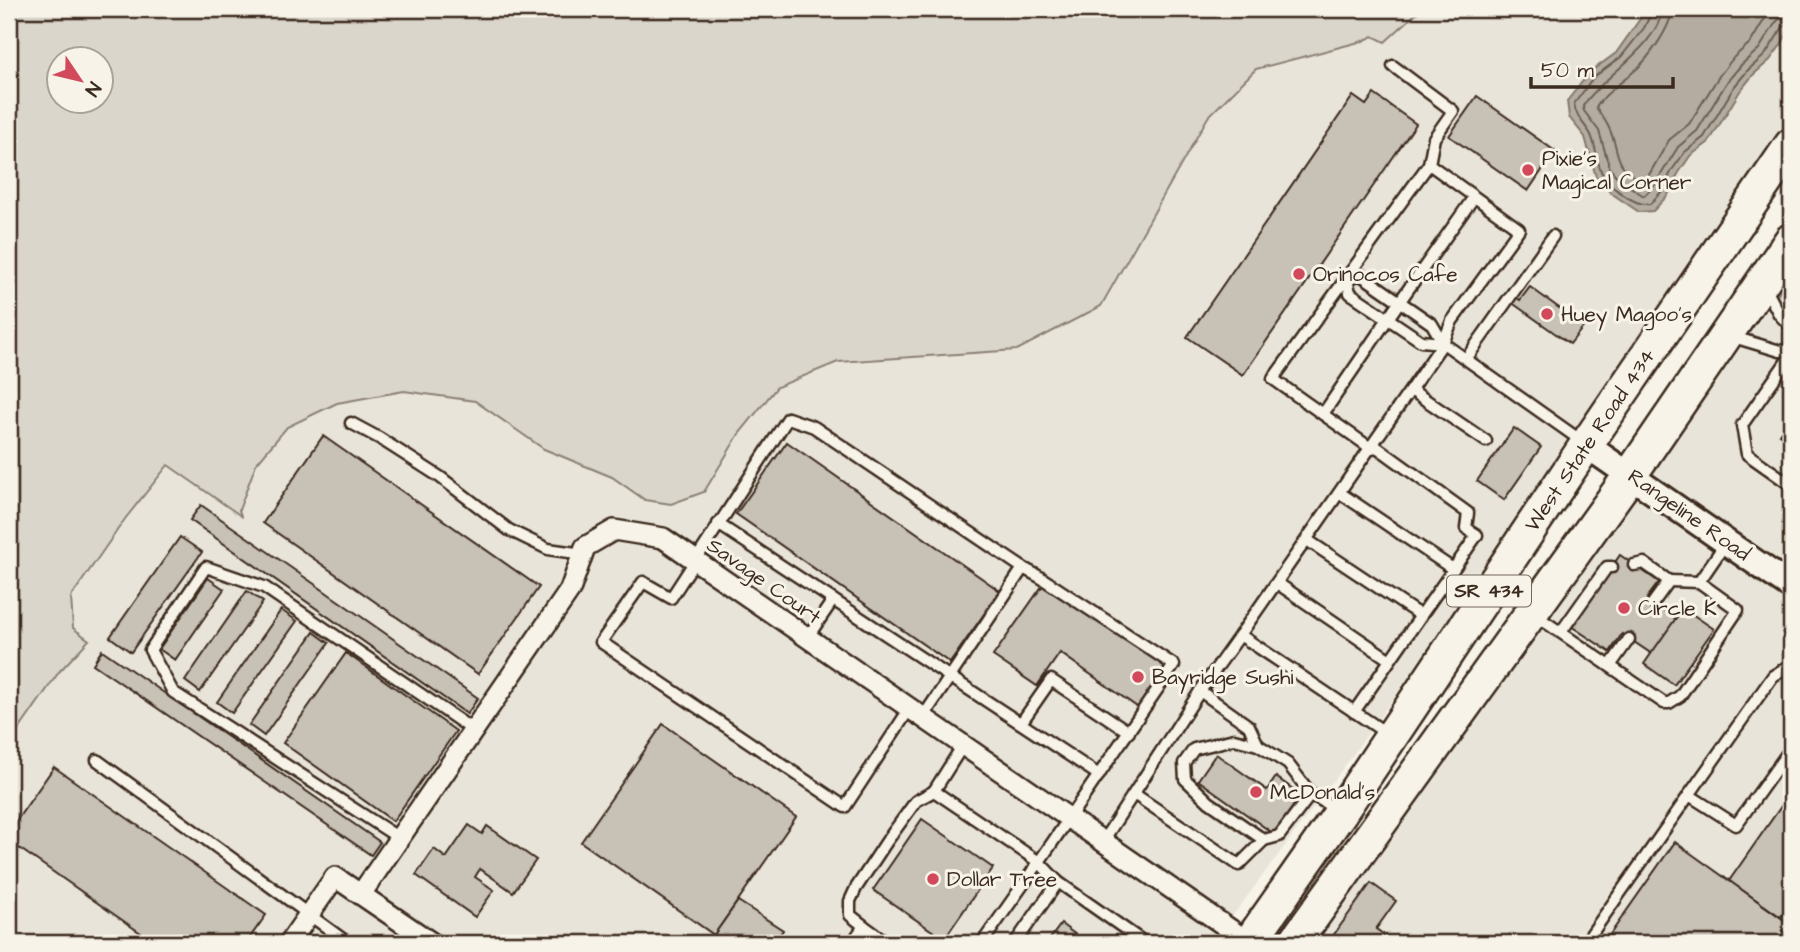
<svg xmlns="http://www.w3.org/2000/svg" width="1800" height="952" font-family="'Architects Daughter',sans-serif">
<style>
.built{fill:#e9e4d9}
.green{fill:#dbd6cb;stroke:#8b8074;stroke-width:2;fill-rule:evenodd}
.water{fill:#b4aca0;stroke:#84786c;stroke-width:2}
.lines{fill:none;stroke-linecap:round;stroke-linejoin:round}
.shore{stroke:#6b5e52;stroke-width:2}
.building{fill:#c8c1b6;stroke:#3b2a1e;stroke-width:2}
.service-casing{stroke:#3b2a1e;stroke-width:15}
.minor-casing{stroke:#3b2a1e;stroke-width:24}
.tertiary-casing{stroke:#3b2a1e;stroke-width:30}
.primary-casing{stroke:#3b2a1e;stroke-width:37}
.service{stroke:#f7f3e8;stroke-width:10}
.minor{stroke:#f7f3e8;stroke-width:19}
.tertiary{stroke:#f7f3e8;stroke-width:24}
.primary{stroke:#f7f3e8;stroke-width:32}
.poi-dot{fill:#d1495b;stroke:#f7f3e8;stroke-width:2.5}
.labels{text-anchor:middle;dominant-baseline:central;stroke-width:6;stroke-linejoin:round;paint-order:stroke}
.shield{fill:#f7f3e8;stroke:#73665b;stroke-width:2}
.shield-label{font-size:19px;font-weight:bold;fill:#3b2a1e}
.poi-label{font-size:21px;fill:#3b2a1e;stroke:#f7f3e8;text-anchor:start}
.street-label{font-size:21px;fill:#3b2a1e;stroke:#f7f3e8}
</style>
<rect width="100%" height="100%" fill="#f7f3e8"/>
<filter id="ink" filterUnits="userSpaceOnUse"><feTurbulence type="fractalNoise" baseFrequency=".0143" numOctaves="2"/><feDisplacementMap in="SourceGraphic" scale="14" xChannelSelector="R" yChannelSelector="G"/><feConvolveMatrix kernelMatrix="1 2 1 2 8 2 1 2 1" color-interpolation-filters="sRGB"/></filter>
<g filter="url(#ink)">
<g class="built">
<path d="M1421,9H1647L1616,53L1590,72L1569,117L1585,137L1596,177L1611,193L1639,211H1653L1667,195L1678,174L1690,156L1709,142L1740,91L1753,75L1770,60L1788,32L1790,9L1791,126L1513,531L1352,756L1231,918L668,530L615,519L608,521L579,538L575,543L560,585L357,879L340,868L325,871L276,943H9V744L59,672L89,640L73,629L71,598L125,519L168,465L240,514L239,510L256,464L287,427L337,403L404,391L475,401L544,449L612,477L645,500L739,434L777,387L838,362L935,356L1101,306L1208,117L1256,69L1363,41L1373,36L1385,42Z"/>
<path d="M1773,301L1791,312V575L1651,476Z"/>
<path d="M1640,492L1791,598V943H1316Z"/>
<path d="M617,540L659,548L1220,934L1213,943H449L375,892L579,596L594,554Z"/>
<path d="M338,890L414,943H303Z"/>
</g>
<g class="green">
<path d="M9,9H1366L1391,11L1421,9L1385,42L1373,36L1363,41L1256,69L1208,117L1101,306L1017,350L838,362L777,387L739,434L704,492L671,504L645,500L612,477L544,449L475,401L404,391L337,403L287,427L256,464L239,510L241,516L168,465L125,519L71,597L73,628L89,640L59,672L9,744ZM60,60H102V102H60Z"/>
<path d="M1791,275V312L1773,301Z"/>
</g>
<path class="water" d="M1647,9H1790L1788,32L1781,45L1770,60L1753,75L1740,91L1709,142L1690,156L1678,174L1668,195L1653,211L1639,212L1611,193L1596,177L1585,137L1569,117L1567,101L1590,72L1616,53Z"/>
<g class="lines">
<g class="shore">
<path d="M1653,9L1644,28L1621,57L1594,77L1574,104C1576,117 1583,122 1590,133C1596,144 1596,159 1601,171C1607,186 1634,206 1650,204L1662,191L1672,170L1685,152L1704,137L1734,87L1748,70L1765,55L1783,27L1791,24"/>
<path d="M1662,9C1659,46 1602,76 1583,106L1584,111L1599,131L1610,169L1621,181L1644,196L1654,186L1678,147L1697,131L1727,82L1742,64L1759,49L1776,22L1782,17L1791,15"/>
<path d="M1672,9C1671,28 1647,61 1632,73C1619,85 1606,92 1596,107C1599,114 1605,119 1608,126C1622,153 1610,163 1642,182L1646,180L1669,140L1689,124L1719,76L1734,57L1751,42L1767,15L1775,9"/>
</g>
</g>
<g class="building">
<path d="M1374,94L1416,124L1243,375L1187,337L1353,96L1366,105Z"/>
<path d="M1477,96L1555,151L1528,191L1449,136Z"/>
<path d="M1530,287L1584,326L1570,344L1511,302L1515,296L1520,300Z"/>
<path d="M1791,417V442L1779,434Z"/>
<path d="M1514,428L1541,447L1504,500L1477,481Z"/>
<path d="M323,436L539,587L478,674L263,523Z"/>
<path d="M787,442L1000,591L950,663L736,514Z"/>
<path d="M201,505L478,698L467,714L190,520Z"/>
<path d="M180,537L202,552L131,652L110,637Z"/>
<path d="M1620,555L1659,582L1647,598L1679,621L1655,656L1622,634L1610,652L1571,626Z"/>
<path d="M208,578L224,589L175,660L159,649Z"/>
<path d="M1045,582L1168,668L1140,709L1060,653L1037,686L993,656Z"/>
<path d="M247,591L263,602L200,692L185,681Z"/>
<path d="M1683,608L1714,629L1674,685L1644,664Z"/>
<path d="M281,610L297,621L232,713L217,702Z"/>
<path d="M314,632L329,643L264,736L249,725Z"/>
<path d="M102,650L380,842L371,855L93,664Z"/>
<path d="M346,653L456,731L393,821L283,743Z"/>
<path d="M663,724L796,817L714,935L581,842Z"/>
<path d="M1216,754L1267,790L1276,777L1301,795L1274,834L1198,780Z"/>
<path d="M54,767L266,915L246,943H155L9,841V831Z"/>
<path d="M1791,792V902L1781,917L1729,881Z"/>
<path d="M922,819L993,868L944,939L873,890Z"/>
<path d="M469,825L482,834L487,826L536,860L513,892L480,869L475,877L494,890L475,917L416,875L434,849L446,858Z"/>
<path d="M1675,842L1791,925V943H1604Z"/>
<path d="M1371,883L1396,901L1376,929L1396,943H1366L1364,941L1362,943H1334L1330,940Z"/>
<path d="M738,901L783,930L774,943H727L714,935Z"/>
<path d="M1061,924L1087,943H1047Z"/>
</g>
<g class="lines">
<g class="service-casing">
<g id="service">
<path d="M1393,66L1453,111L1434,138L1429,164"/>
<path d="M1361,275L1432,324L1443,343L1421,341L1350,293L1347,278Z"/>
<path d="M1765,287L1779,314L1791,327"/>
<path d="M1730,336L1780,351L1791,349"/>
<path d="M1791,355L1742,425L1747,454L1791,485"/>
<path d="M1466,359L1553,236"/>
<path d="M1411,390L1486,441"/>
<path d="M1323,414L1400,301L1474,197"/>
<path d="M351,423L379,438L440,477L509,530L548,549L583,554"/>
<path d="M1372,449L1273,379L1429,164L1519,229L1452,321L1443,343"/>
<path d="M1340,493L1453,569"/>
<path d="M718,524L1099,775"/>
<path d="M1307,540L1421,616"/>
<path d="M1634,565L1644,563L1669,581L1653,603"/>
<path d="M1669,581L1699,582"/>
<path d="M1277,583L1390,660"/>
<path d="M1535,615L1664,703H1669L1680,696L1738,610L1699,582L1725,544"/>
<path d="M1561,632L1607,567H1612"/>
<path d="M807,638L833,600"/>
<path d="M1610,666L1629,639"/>
<path d="M1200,691L1249,726L1258,745L1288,764L1311,794L1337,810"/>
<path d="M910,708L845,807L601,642L643,582L671,598L788,418L814,427L1023,568"/>
<path d="M1354,712L1477,535L1466,528L1468,513L1374,445"/>
<path d="M923,717L1023,568L1040,577L1174,665L1039,862L934,791L963,745"/>
<path d="M1021,723L1051,680L1129,732"/>
<path d="M1389,735L1240,635L1443,343L1583,442"/>
<path d="M1258,745L1234,739L1194,749L1184,763L1185,779L1209,802L1264,840L1279,836L1311,794"/>
<path d="M97,760L348,943"/>
<path d="M1134,794L1239,865L1264,840"/>
<path d="M1689,795L1773,676L1791,665"/>
<path d="M399,838L173,692L150,650L206,567L264,587L473,730"/>
<path d="M1103,841L1200,691L1240,635"/>
<path d="M864,926L850,915V901L856,888L887,841L916,801L934,791"/>
<path d="M852,943L864,926L888,943"/>
<path d="M982,943L1039,862L1058,882L1145,943"/>
<path d="M1015,943L1058,882"/>
<path d="M1585,943L1689,795L1736,825L1791,748"/>
</g>
</g>
<g class="minor-casing">
<g id="minor">
<path d="M361,894L570,590L585,547L614,530L663,538L1250,943"/>
<path d="M289,943L335,877L432,943"/>
</g>
</g>
<g class="tertiary-casing">
<path id="tertiary" d="M1586,445L1791,587"/>
</g>
<g class="primary-casing">
<g id="primary">
<path d="M1249,943L1341,812L1586,445L1791,145"/>
<path d="M1294,943L1631,474L1791,240"/>
</g>
</g>
<use href="#service" class="service"/>
<use href="#minor" class="minor"/>
<use href="#tertiary" class="tertiary"/>
<use href="#primary" class="primary"/>
</g>
</g>
<g class="poi-dot">
<circle cx="1528" cy="170" r="7"/>
<circle cx="1299" cy="274" r="7"/>
<circle cx="1547" cy="314" r="7"/>
<circle cx="1624" cy="608" r="7"/>
<circle cx="1138" cy="677" r="7"/>
<circle cx="1256" cy="792" r="7"/>
<circle cx="933" cy="879" r="7"/>
</g>
<g class="labels">
<rect class="shield" x="1447" y="575.5" width="84" height="31" rx="5"/>
<g class="shield-label">
<text x="1489" y="591">SR 434</text>
</g>
<g class="poi-label">
<text x="1542" y="158">Pixie's<tspan x="1542" dy="24">Magical Corner</tspan></text>
<text x="1313" y="274">Orinocos Cafe</text>
<text x="1561" y="314">Huey Magoo's</text>
<text x="1638" y="608">Circle K</text>
<text x="1152" y="677">Bayridge Sushi</text>
<text x="1270" y="792">McDonald's</text>
<text x="947" y="879">Dollar Tree</text>
</g>
<g class="street-label">
<text transform="translate(1590 440) rotate(-56)">West State Road 434</text>
<text transform="translate(1689 515) rotate(35)">Rangeline Road</text>
<text transform="translate(764 581) rotate(35)">Savage Court</text>
</g>
</g>
<rect width="1800" height="952" fill="none" stroke="#f7f3e8" stroke-width="35"/>
<rect x="18" y="18" width="1765" height="917" fill="none" stroke="#3b2a1e" stroke-width="2.5" filter="url(#ink)"/>
<g transform="translate(80 80) rotate(125)"><circle r="33" fill="#f7f3e8" stroke="#aca397" stroke-width="2"/>
<path d="M0-5L12 26L0 18L-12 26Z" fill="#d1495b"/>
<text y="-10" font-size="19" font-weight="bold" text-anchor="middle" fill="#3b2a1e">N</text>
</g>
<path d="M1531 77v10h142v-10" fill="none" stroke="#3b2a1e" stroke-width="3.5"/>
<text x="1541" y="77" font-size="21" fill="#3b2a1e" stroke="#f7f3e8" stroke-width="5" paint-order="stroke">50 m</text>
</svg>
